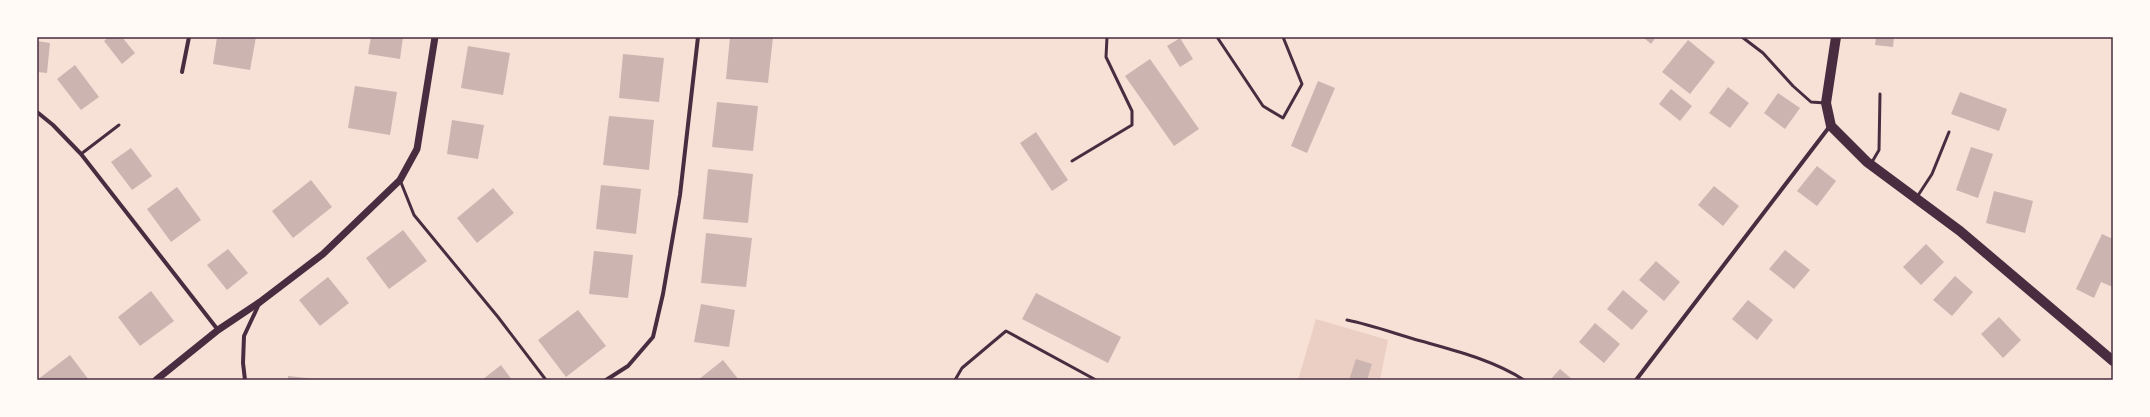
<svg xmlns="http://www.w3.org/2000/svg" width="2150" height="417" font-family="Barlow,sans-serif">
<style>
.green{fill:#ebcfc5}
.building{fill:#ccb4b1}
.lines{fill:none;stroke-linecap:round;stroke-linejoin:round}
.service{stroke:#4a2c40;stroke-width:3}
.minor{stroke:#4a2c40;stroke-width:4}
.tertiary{stroke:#4a2c40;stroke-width:7}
.primary{stroke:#4a2c40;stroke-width:10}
.neatline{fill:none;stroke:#4a2c40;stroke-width:1.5}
</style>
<rect width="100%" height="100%" fill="#f7e1d7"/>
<path class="green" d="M1316,319L1388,340L1380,380H1298Z"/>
<g class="building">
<path d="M109,37H122L135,53L122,64L104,41Z"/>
<path d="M217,37H256L250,70L213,64Z"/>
<path d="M371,37H403L400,59L368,54Z"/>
<path d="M730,37H773L768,83L726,79Z"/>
<path d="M1643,37H1656L1651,44Z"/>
<path d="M1876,37H1894L1893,47L1875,45Z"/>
<path d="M1180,38L1193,59L1180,67L1167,46Z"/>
<path d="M1688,40L1715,62L1690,94L1662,72Z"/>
<path d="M37,41L50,43L47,73L37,72Z"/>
<path d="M468,46L510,53L503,95L461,88Z"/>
<path d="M623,54L664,58L659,102L619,98Z"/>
<path d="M1150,59L1199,129L1174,146L1125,76Z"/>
<path d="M75,65L99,97L81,110L57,79Z"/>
<path d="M1318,81L1335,88L1307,153L1291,146Z"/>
<path d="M355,86L397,92L390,135L348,128Z"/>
<path d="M1728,87L1749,103L1730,128L1709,113Z"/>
<path d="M1671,89L1692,106L1680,121L1659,104Z"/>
<path d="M1960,92L2007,109L1999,131L1951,114Z"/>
<path d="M1778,93L1800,108L1785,129L1764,113Z"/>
<path d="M717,102L758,106L753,151L712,147Z"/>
<path d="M609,116L654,120L649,170L603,165Z"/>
<path d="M452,120L484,125L478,159L447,154Z"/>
<path d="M1036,132L1068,180L1052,191L1020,143Z"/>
<path d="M1971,147L1993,154L1978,198L1956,190Z"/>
<path d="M131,148L152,176L132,190L111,162Z"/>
<path d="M1817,166L1836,181L1817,206L1797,191Z"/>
<path d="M708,169L753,174L748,223L703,219Z"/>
<path d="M311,180L332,207L293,238L272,211Z"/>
<path d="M601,185L641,189L636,234L596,229Z"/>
<path d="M1714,186L1739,206L1723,226L1698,205Z"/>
<path d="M177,187L201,220L171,242L147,209Z"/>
<path d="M493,188L514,213L477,243L457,218Z"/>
<path d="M1994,191L2033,201L2025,233L1986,223Z"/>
<path d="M403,230L427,261L389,289L366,258Z"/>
<path d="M706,233L752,238L746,287L701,283Z"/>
<path d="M2102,234L2113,239V287L2101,282L2094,298L2076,289Z"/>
<path d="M1926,244L1944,262L1921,285L1903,267Z"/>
<path d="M228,249L248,273L227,290L207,265Z"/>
<path d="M1785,250L1810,270L1794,289L1769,269Z"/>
<path d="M594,251L633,255L628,298L589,294Z"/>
<path d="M1656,261L1680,282L1664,301L1639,280Z"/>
<path d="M1955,276L1973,292L1952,316L1933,300Z"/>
<path d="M328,277L349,303L320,326L299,300Z"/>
<path d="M1623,290L1648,311L1632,330L1607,309Z"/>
<path d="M151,291L174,321L140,346L118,317Z"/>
<path d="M1036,293L1121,337L1108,363L1022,319Z"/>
<path d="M1748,300L1773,320L1757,340L1732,319Z"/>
<path d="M701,304L735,310L729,347L694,342Z"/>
<path d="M578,310L606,346L566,377L538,340Z"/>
<path d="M1999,317L2021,340L2003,358L1981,334Z"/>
<path d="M1595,323L1620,344L1604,363L1579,342Z"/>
<path d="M70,355L89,380H37Z"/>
<path d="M1356,359L1372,364L1367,380H1349Z"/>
<path d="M723,360L739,380H698Z"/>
<path d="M501,365L512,380H482Z"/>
<path d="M1560,369L1573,380H1550Z"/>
<path d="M288,376L316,379V380H288Z"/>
</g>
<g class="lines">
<g class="service">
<path d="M1217,37L1263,106L1283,118L1302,84L1283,37"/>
<path d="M1742,37L1763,53L1793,86L1811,102L1825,103"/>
<path d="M81,154L119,125"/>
<path d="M1072,161L1132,125V111L1106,57L1107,37"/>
<path d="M1872,162L1879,150L1880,94"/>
<path d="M400,180L414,215L498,317L546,380"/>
<path d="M1917,197L1932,174L1949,132"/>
<path d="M1347,320C1372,325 1396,334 1421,341C1456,351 1493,360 1524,380"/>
<path d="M955,380L962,368L1006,331L1096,380"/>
</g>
<g class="minor">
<path d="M182,72L189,37"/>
<path d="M37,112L53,125L81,154L218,330"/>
<path d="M245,380L243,363L244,336L259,304"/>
<path d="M606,380L628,366L653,337L663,294L680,195L698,37"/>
<path d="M1636,380L1830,126"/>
</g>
<path class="tertiary" d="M156,380L218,330L260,302L323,254L400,180L417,149L435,37"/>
<path class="primary" d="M1836,37L1826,103L1831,126L1867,162L1960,231L2113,361"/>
</g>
<rect width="2150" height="417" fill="none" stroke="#fffaf5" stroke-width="76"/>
<rect x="38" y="38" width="2074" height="341" class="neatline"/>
</svg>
